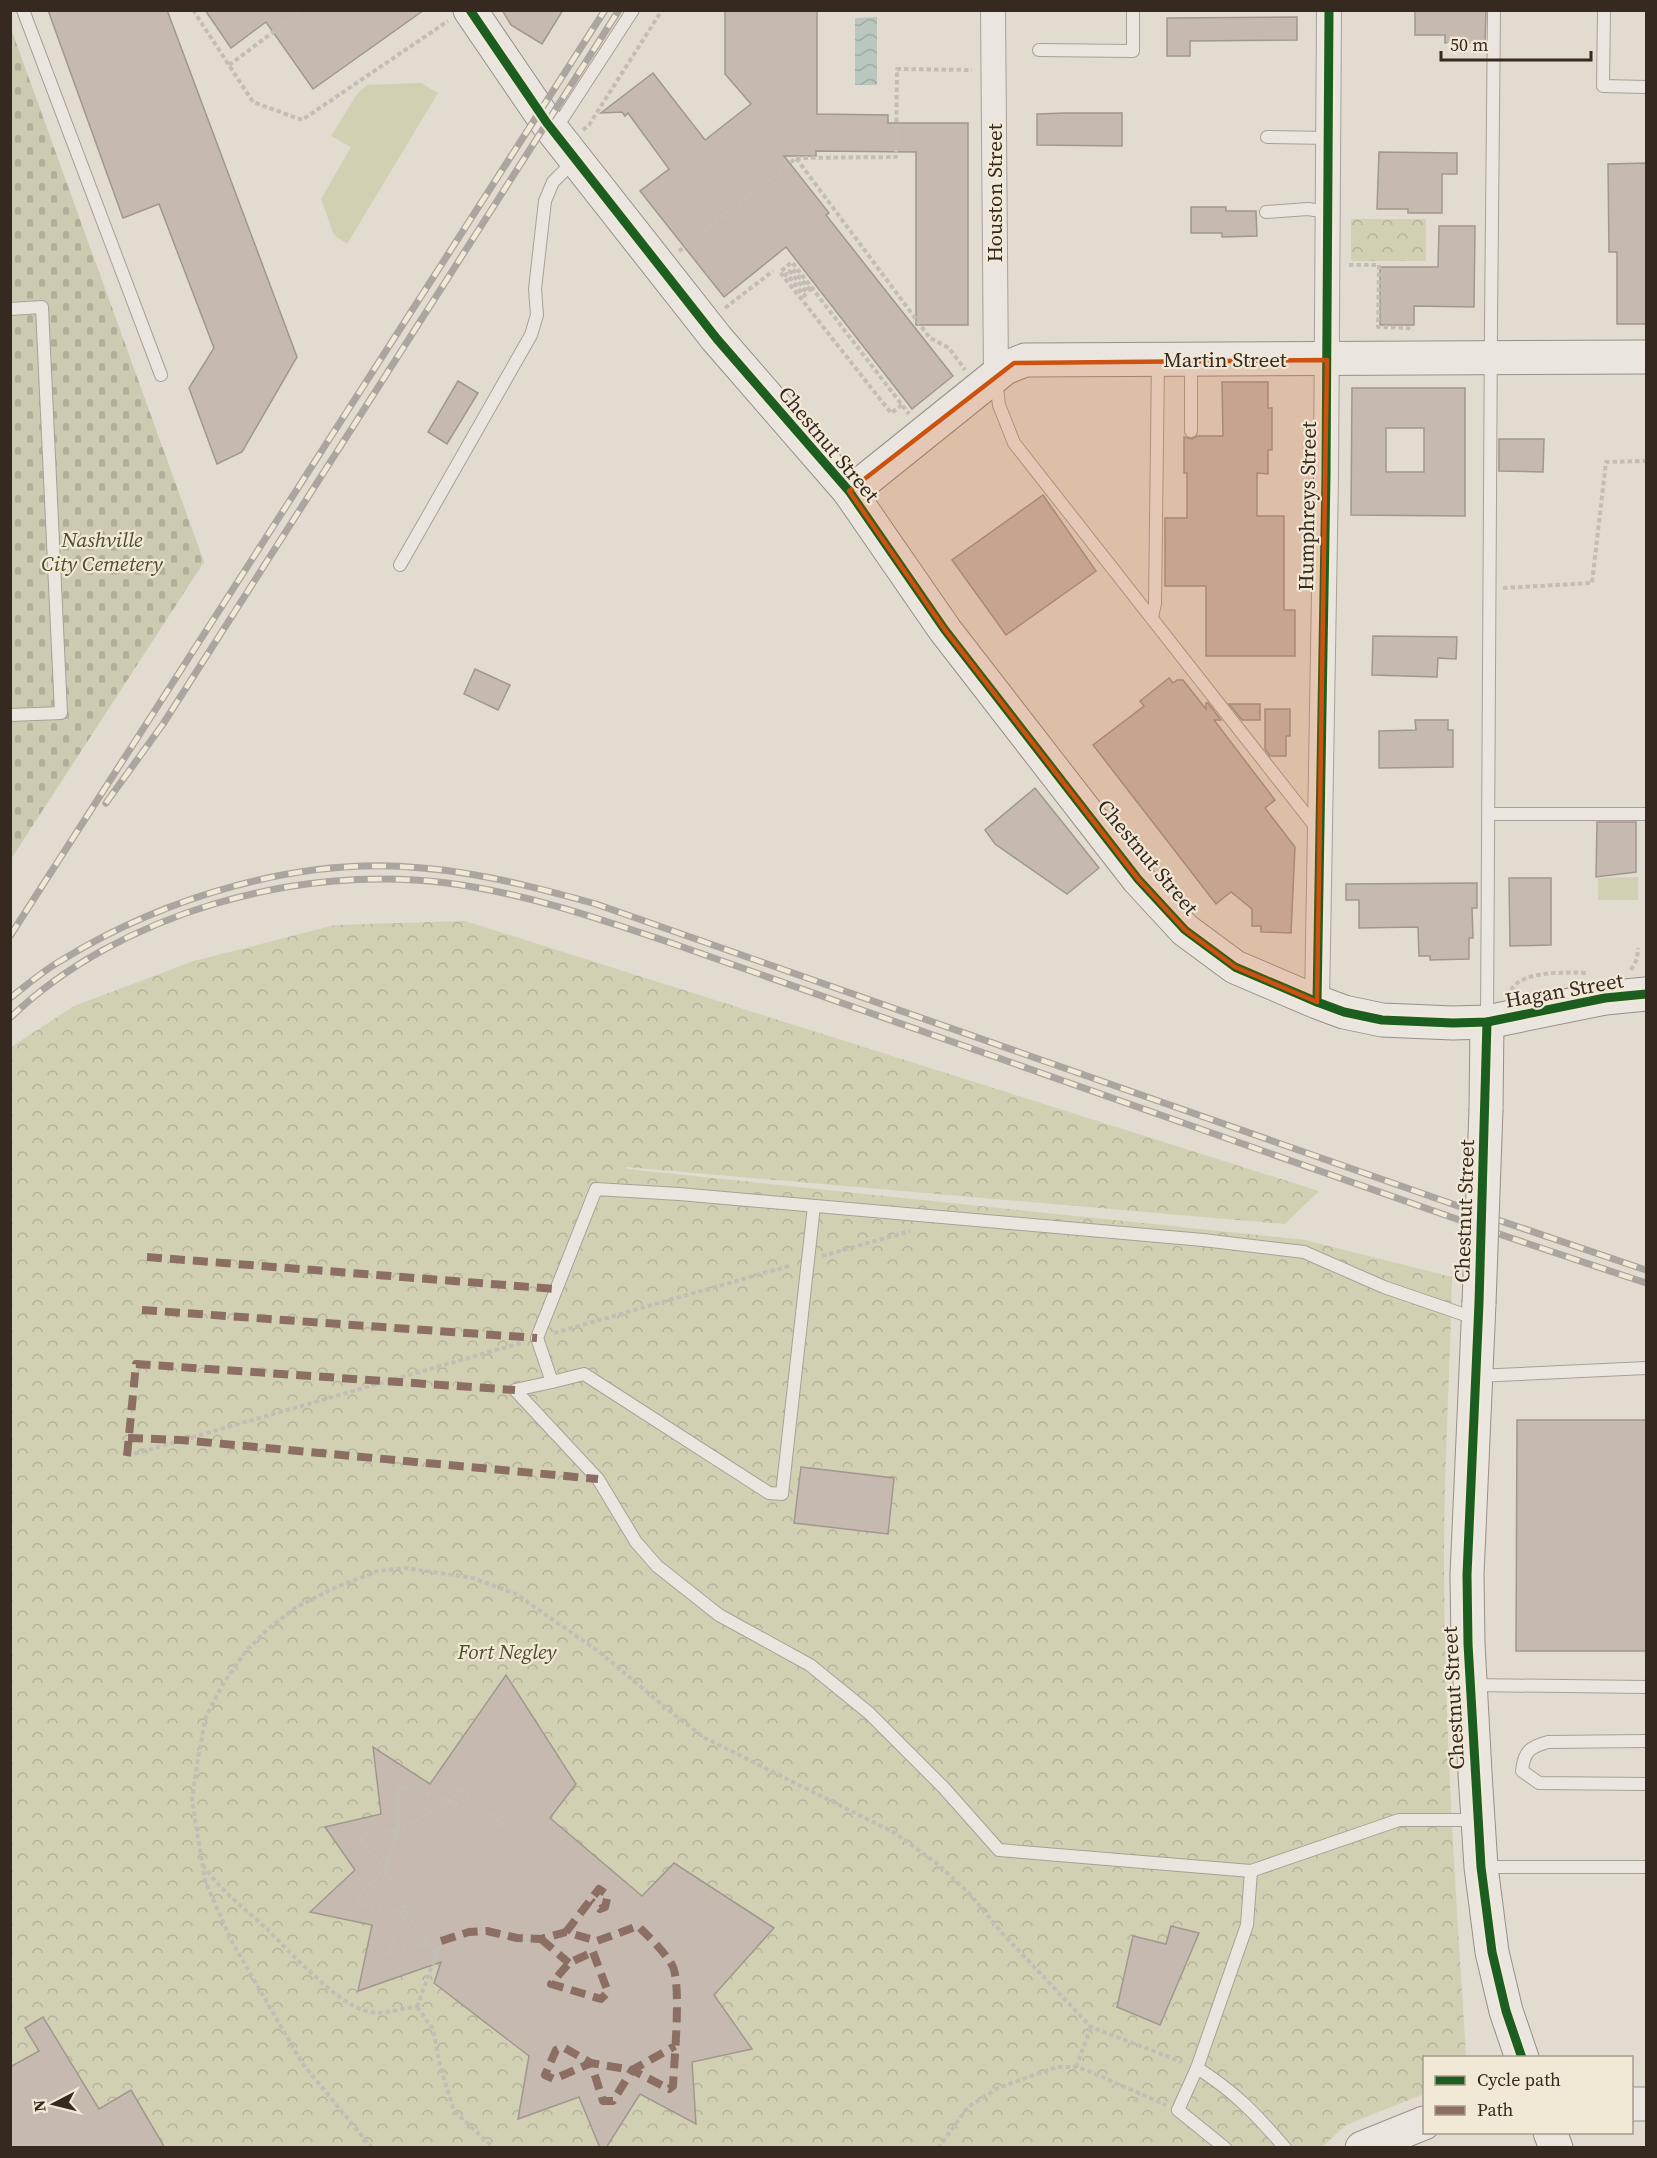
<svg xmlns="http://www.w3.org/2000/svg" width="1657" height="2158" font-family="'Source Serif 4',serif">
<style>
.green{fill:#d2d0b3}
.forest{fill:url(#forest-crowns)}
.cemetery{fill:url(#cemetery-stones)}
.water{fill:url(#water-waves)}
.building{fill:#c5b9b0;stroke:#a2978e;stroke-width:1.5;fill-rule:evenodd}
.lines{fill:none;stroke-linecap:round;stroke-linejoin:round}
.lane-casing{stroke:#a8a097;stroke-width:14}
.street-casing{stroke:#a8a097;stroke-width:26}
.secondary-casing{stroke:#979088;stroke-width:35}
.path{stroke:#c3bdb6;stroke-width:4;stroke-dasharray:4.5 3;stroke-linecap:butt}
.lane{stroke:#eae6df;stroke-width:12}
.street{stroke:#eae6df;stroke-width:24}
.secondary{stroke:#eae6df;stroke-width:33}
.rail-casing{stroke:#aba59f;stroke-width:7}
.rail{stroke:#f2e8d6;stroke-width:4.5;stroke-dasharray:14;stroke-linecap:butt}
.secondary-bridge-casing{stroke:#979088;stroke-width:35;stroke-linecap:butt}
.secondary-bridge{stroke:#eae6df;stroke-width:33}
.quiet{stroke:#8d6e63;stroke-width:8;stroke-dasharray:15 8;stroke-linecap:butt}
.cycleway-casing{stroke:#f2e8d6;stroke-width:13}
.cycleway{stroke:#1b5e20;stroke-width:9}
.marked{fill:#cd520f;fill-opacity:0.2;stroke:#cd520f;stroke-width:4.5;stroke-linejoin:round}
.labels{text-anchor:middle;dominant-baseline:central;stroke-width:4.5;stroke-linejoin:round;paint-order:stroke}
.street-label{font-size:21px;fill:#362920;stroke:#f2e8d6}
.park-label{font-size:21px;font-style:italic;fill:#495029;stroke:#f2e8d6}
</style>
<defs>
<pattern id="forest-crowns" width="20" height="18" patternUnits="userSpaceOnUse" patternTransform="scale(1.5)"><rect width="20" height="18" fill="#d2d0b3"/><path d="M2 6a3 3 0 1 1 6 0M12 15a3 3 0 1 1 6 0" fill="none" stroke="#b5b39a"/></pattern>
<pattern id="cemetery-stones" width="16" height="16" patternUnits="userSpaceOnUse" patternTransform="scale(1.5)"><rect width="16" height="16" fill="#cdcab2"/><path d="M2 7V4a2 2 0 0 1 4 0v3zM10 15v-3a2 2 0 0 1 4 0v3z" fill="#b1ae99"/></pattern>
<pattern id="water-waves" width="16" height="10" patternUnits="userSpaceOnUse" patternTransform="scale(1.5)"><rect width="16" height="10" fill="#b9c7be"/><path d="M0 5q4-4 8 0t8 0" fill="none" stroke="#a0aba3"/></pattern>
</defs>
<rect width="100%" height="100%" fill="#e2dbcf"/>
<g class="green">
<path d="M421,83L438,93L347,244L334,235L321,199L351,147L331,136L357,94L367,85Z"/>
<path d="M1638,877V900H1598V878Z"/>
</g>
<g class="forest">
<rect x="1351" y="219" width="75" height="42"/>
<path d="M465,921L1319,1191L1285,1224L626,1167L627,1169L1305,1240L1452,1277C1450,1372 1444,1468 1444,1563C1444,1728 1456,1893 1466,2057L1424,2058V2094L1346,2125L1321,2148H11V1047L74,1006L194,961L335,925Z"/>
</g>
<path class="cemetery" d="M10,26L204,562L11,859H10Z"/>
<path class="water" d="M877,17V85H855V18Z"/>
<g class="building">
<path d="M48,10H167L297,357L242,452L217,464L189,388L214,348L159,204L123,218Z"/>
<path d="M205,10H424L313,89L266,22L231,48Z"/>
<path d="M502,10H563L542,44L511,25Z"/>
<path d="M725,10H817V114L888,115V123H968V325H916V152L816,151V156H784L829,213L826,215L953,376L912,409L786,247L724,297L640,191L669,169L628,113L625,116L622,112L601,113L653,73L705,140L751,104L725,74Z"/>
<path d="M1415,10H1486L1485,43H1445V35H1415Z"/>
<path d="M1297,17V40L1190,41V56H1167V18Z"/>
<path d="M1065,113H1122V146L1037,145V114Z"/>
<path d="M1379,152L1457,153V174H1442V213H1408V209H1377Z"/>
<path d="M1647,163V324H1617V252H1609L1608,164Z"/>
<path d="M1191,207H1226V211H1256L1257,236L1222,237V233H1191Z"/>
<path d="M1439,226H1475L1474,307L1414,306V325H1380V267H1438Z"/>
<path d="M458,381L478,393L447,444L428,432Z"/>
<path d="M1222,382H1268V408H1272V450H1268V474L1257,473V516H1284V610H1295V656H1206V586H1165V518H1187V473H1184V437L1192,439L1197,436H1223Z"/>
<path d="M1352,388H1465V516L1351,515ZM1386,428H1424V472H1386Z"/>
<path d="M1499,439H1544L1543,472L1499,471Z"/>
<path d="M1043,495L1096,571L1006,635L952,560Z"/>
<path d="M1373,636L1457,637L1456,659L1438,658L1437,677L1372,675Z"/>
<path d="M475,669L510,685L498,710L464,694Z"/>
<path d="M1169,678L1173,683L1177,680H1183L1206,709V703H1208L1221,720H1214L1275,800L1265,808L1295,847L1291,933L1261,932V926H1252V909L1231,892L1216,904L1093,745L1144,706L1140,701Z"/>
<path d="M1229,704H1260V720H1242Z"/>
<path d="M1265,709H1290V736H1286V756H1270L1265,749Z"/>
<path d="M1415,720H1448V730H1453V767L1379,768V731L1416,730Z"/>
<path d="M1035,788L1099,868L1067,894L995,844L985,830Z"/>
<path d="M1597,822H1636V872L1596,877Z"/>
<path d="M1509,878H1551V945L1510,946Z"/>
<path d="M1477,883V908H1472L1473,938H1469V959L1430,960V956H1419L1418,927L1359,928V900H1346V884Z"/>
<path d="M1517,1420H1647V1651H1516Z"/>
<path d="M801,1467L894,1478L888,1534L794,1523Z"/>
<path d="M506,1675L576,1784L550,1818L642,1896L674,1863L774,1928L714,1995L752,2049L692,2062L696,2124L640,2094L606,2148H600L579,2097L518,2119L529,2056L434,1983L441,1962L358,1991L372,1925L310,1912L355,1870L325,1827L381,1814L373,1747L430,1784Z"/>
<path d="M1171,1926L1199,1933L1160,2025L1117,2007L1133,1936L1166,1944Z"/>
<path d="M43,2017L99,2109L131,2090L165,2148H10V2067L39,2051L25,2028Z"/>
</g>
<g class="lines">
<g class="lane-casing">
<g id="lane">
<path d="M23,10L161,375"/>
<path d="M1604,10L1603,86L1646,87"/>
<path d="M1039,50L1133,51V10"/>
<path d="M555,130L633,10"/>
<path d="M1267,137L1328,138"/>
<path d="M1266,212L1308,209L1328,212"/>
<path d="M10,309L42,307L61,713L10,715"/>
<path d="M1191,361V431"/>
<path d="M996,380L999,405L1014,443L1318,830"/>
<path d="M400,565L531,335L537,315L535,289L545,201L553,182L575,160"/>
<path d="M1152,617L1155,604L1158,360"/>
<path d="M1490,814H1646"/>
<path d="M1487,1021L1491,322L1494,10"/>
<path d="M1476,1376L1646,1368"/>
<path d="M552,1382L584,1374L769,1493L782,1494L814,1206"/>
<path d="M1471,1685L1646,1687"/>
<path d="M1646,1741L1548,1742C1530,1747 1524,1751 1522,1771L1539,1783L1646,1784"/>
<path d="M1475,1820H1399L1251,1871L999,1850L944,1788L869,1713L810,1665L719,1615L657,1566L636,1542L598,1479L515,1390L552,1382L537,1338L596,1189L679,1194L1203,1240L1304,1252L1384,1287L1477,1319"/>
<path d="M1483,1867H1646"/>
<path d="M1197,2068C1234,2091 1257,2115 1285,2148"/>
<path d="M1225,2148L1178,2110L1197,2068L1247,1925L1251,1871"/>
</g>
</g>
<g class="street-casing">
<g id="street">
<path d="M993,10L996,376"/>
<path d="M1317,1002L1326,475L1329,10"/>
</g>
</g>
<g class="secondary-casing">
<g id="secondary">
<path d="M470,10L547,123L717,339L849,491L945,630L1138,879L1185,930L1235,967L1317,1002L1344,1012L1382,1020L1453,1023L1487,1022L1605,998L1646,994"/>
<path d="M849,491L862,483L1005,368L1025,360L1646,357"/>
<path d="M1486,1109L1487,1022"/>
<path d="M1479,1303L1467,1575L1468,1644L1475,1773L1481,1867L1492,1952L1506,2011L1522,2058"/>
<path d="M1632,2104H1646"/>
<path d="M1550,2132L1556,2148"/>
<path d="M1362,2148L1424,2123"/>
</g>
</g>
<g class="path">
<path d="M193,10L253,102L302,120L448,21"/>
<path d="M229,65L303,10"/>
<path d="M583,130L589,125L662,10"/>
<path d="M796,158L896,157L897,69L972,70"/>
<path d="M679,251L796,158L930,338L949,348L965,370"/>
<path d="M1349,265H1379L1378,327L1408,328L1413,331"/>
<path d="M784,276L787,274L804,296L807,293L790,271L793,269L810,290L812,288"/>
<path d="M725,308L773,271"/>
<path d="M902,405L891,413L780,272L792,262L902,405L909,414"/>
<path d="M1503,588L1592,583L1606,462L1646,461"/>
<path d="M1631,970L1637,959L1638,948"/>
<path d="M1511,990C1522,970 1568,972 1588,973"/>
<path d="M822,1256L910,1231"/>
<path d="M554,1333L792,1265"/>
<path d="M127,1456L524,1342"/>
<path d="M203,1865C220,1890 246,1910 268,1930C290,1952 335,2001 363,2010C382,2017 398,2008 417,2007"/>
<path d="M427,1942L390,1954L388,1951L407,1913L385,1869L398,1830L450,1801L498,1828L502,1824L460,1787L450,1801L404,1787L398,1790V1830L364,1833L361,1840L385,1869L357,1897L360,1904L407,1913L436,1955"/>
<path d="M417,2007L433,2029L440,2066L454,2111L494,2148"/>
<path d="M417,2007L441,1941"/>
<path d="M1076,2067L1091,2027"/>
<path d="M1135,2102L1139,2093"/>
<path d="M372,2148L302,2063L232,1942L205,1881L192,1800L198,1758L206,1717L223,1684L245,1652L269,1628L295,1608L334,1588L378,1571L405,1568L473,1578L516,1594L602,1654L672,1713L705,1738L895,1833L936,1863L968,1892L1003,1934L1091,2027L1182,2062"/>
<path d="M938,2148L968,2107L998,2088L1057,2067H1076L1086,2070L1166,2105"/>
</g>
<use href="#lane" class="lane"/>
<use href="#street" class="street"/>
<use href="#secondary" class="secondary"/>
<g class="rail-casing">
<g id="rail">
<path d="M106,803L163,724L619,10"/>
<path d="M10,936L605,10"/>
<path d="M10,998C27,985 44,970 62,960C165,897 300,856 422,868C482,873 538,888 596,904L1501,1221L1646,1270"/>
<path d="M10,1018C119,913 299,864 447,883C525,893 600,919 674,944L1505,1236L1646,1283"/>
</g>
</g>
<use href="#rail" class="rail"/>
<g class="secondary-bridge-casing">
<path id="secondary-bridge" d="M1479,1303L1486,1109"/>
</g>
<use href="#secondary-bridge" class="secondary-bridge"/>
<g class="quiet">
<path d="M147,1257L556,1289"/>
<path d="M142,1310L537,1338"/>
<path d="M128,1438L181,1440L598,1479"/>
<path d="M127,1456L136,1364L515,1390"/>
<path d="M566,1932L599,1889L608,1895L605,1907L600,1909L591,1901"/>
<path d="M541,1939L569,1963"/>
<path d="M441,1941L469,1932L487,1931L517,1938L541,1939L566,1932L597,1941L638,1926C650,1938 663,1950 672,1965C682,1982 674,2062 673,2086L669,2089L632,2070L613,2101H603L591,2063L554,2079L545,2075L556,2050L563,2047L591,2063L632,2070L675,2046"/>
<path d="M593,1952L608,1992L601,1999L551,1984L569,1963Z"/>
</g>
<g class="cycleway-casing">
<g id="cycleway">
<path d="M470,10L547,123L717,339L849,491L945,630L1138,879L1185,930L1235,967L1317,1002L1344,1012L1382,1020L1453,1023L1487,1022L1605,998L1646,994"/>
<path d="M1317,1002L1326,475L1329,10"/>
<path d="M1487,1022L1479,1303L1467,1575L1468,1644L1481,1867L1492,1952L1506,2011L1522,2058"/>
</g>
</g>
<use href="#cycleway" class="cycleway"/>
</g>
<path class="marked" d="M1327,360L1317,1002L1235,967L1185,930L1138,879L945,630L849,491L1014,363Z"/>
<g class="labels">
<g class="street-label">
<text transform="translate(994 193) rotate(-90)">Houston Street</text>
<text x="1225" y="359">Martin Street</text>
<text transform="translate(829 444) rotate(50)">Chestnut Street</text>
<text transform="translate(1307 506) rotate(-89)">Humphreys Street</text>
<text transform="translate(1148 857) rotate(50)">Chestnut Street</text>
<text transform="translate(1564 990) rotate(-10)">Hagan Street</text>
<text transform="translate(1464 1211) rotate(-88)">Chestnut Street</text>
<text transform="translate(1453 1698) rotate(-93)">Chestnut Street</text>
</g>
<g class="park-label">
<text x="102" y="539">Nashville<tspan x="102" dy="24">City Cemetery</tspan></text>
<text x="507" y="1651">Fort Negley</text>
</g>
</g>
<rect width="1657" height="2158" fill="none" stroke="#362920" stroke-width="24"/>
<rect x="1423" y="2056" width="210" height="78" fill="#f2e8d6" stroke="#a79c8d" stroke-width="1.5"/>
<rect x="1435" y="2076" width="30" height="9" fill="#1b5e20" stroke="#a79c8d" stroke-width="1.5"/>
<text x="1477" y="2086" font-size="18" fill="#362920">Cycle path</text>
<rect x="1435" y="2106" width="30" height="9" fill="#8d6e63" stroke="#a79c8d" stroke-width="1.5"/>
<text x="1477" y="2116" font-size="18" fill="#362920">Path</text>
<g transform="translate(54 2104) rotate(263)" stroke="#f2e8d6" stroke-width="4.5" paint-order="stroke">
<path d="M0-4.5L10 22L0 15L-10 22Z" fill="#362920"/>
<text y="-9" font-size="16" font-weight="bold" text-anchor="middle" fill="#362920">N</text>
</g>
<path d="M1441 51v9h150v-9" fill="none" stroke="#362920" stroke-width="3"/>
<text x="1450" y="51" font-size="18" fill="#362920" stroke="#f2e8d6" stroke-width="4.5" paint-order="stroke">50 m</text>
</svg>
